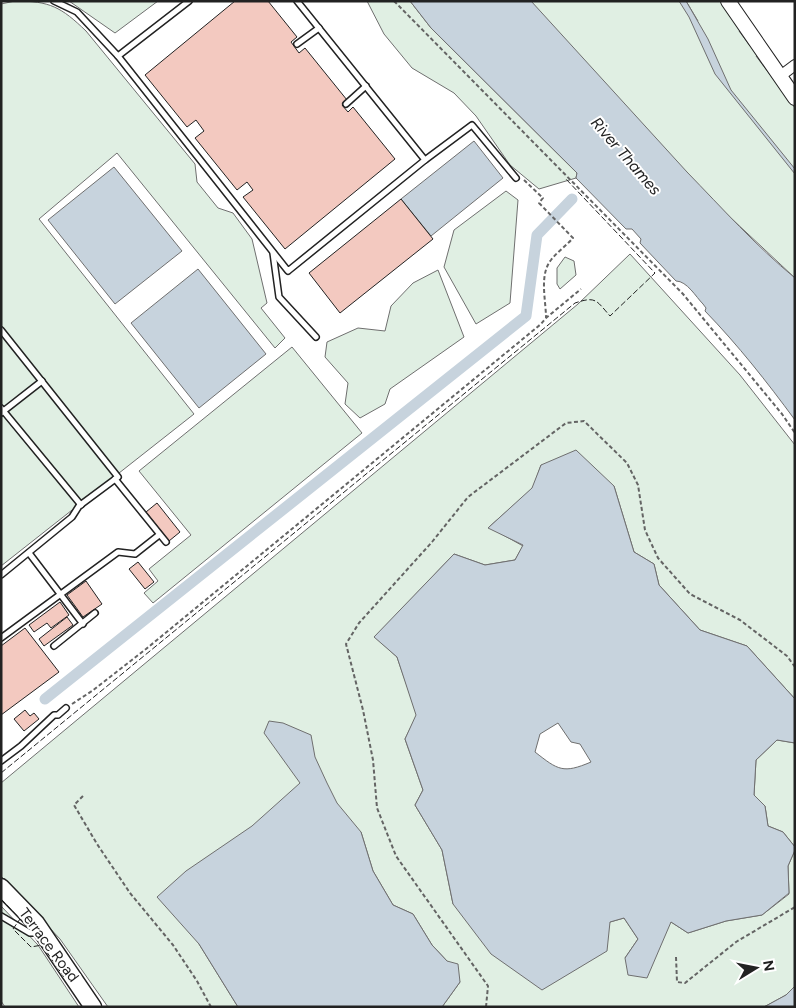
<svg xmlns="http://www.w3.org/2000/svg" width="796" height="1008" font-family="Figtree,sans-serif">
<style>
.green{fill:#e0efe3;stroke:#6f6f6f}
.water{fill:#c7d3dd;stroke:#6f6f6f;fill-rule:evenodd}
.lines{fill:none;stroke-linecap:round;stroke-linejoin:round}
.canal{stroke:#c7d3dd;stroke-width:11}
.building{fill:#f3c9c0;stroke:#222}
.lane-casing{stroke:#222;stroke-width:8}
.street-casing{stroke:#222;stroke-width:12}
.secondary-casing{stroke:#222;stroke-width:16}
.primary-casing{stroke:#222;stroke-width:19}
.path{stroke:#646464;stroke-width:2;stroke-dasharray:4 2.5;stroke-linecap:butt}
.lane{stroke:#fff;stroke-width:5}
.street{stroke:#fff;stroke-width:10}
.secondary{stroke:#fff;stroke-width:14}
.primary{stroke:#fff;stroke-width:16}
.fence{stroke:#222;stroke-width:1;stroke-dasharray:6 2.5;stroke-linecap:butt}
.labels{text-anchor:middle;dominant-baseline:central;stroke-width:4;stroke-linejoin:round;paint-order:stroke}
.street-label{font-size:15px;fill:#222;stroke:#fff}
.water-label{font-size:16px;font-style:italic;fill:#222;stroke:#fff}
</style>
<rect width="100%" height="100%" fill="#fff"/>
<g class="green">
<path d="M15,1C50,1 61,7 86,31L195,164L197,182L218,208L233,213L252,239L267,303L261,308L285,338L275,348L117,153L39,219L194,414L1,566V4Z"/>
<path d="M69,1H158L115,33Z"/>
<path d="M367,1H410L431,28L577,173L576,178L539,189L510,165L476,116L454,93L412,68L384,34Z"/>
<path d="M529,1H685L693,25L698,21L686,1H726L743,28L739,31L750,46L755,48L758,55L756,56L795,108V278L669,160Z"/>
<path d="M506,191L518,200L510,303L476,324L444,267L454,230Z"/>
<path d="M630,254L740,375L795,445V699L747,646L700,630L659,585L654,564L634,552L614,486L541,465L533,488L489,527L523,546L515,560L485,565L454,554L375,637L397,657L417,715L405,739L423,790L415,805L442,850L453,904L610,922L624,918L638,939L625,958L671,922L688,933L726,921L762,915L789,894L788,866L795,850V986L786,995L764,1007H442L460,982L447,961L432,945L413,914L393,905L373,871L361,832L199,944L238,1007H108L60,939L1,876V783L578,304Z"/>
<path d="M565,257L574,261L576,275L560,289L557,284V268Z"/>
<path d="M438,270L464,337L390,389L385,404L360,418L345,404L348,383L325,357L327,342L358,328L385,331L391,306L413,283Z"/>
<path d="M292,347L362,433L153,603L144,593L158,581L149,569L191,535L139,471Z"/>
<path d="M777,740L795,743V847L783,832L768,826L765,806L754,795L756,760Z"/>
<path d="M1,906L38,945L79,1007H5L1,1001Z"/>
</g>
<g class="water">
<path d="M410,1H531C583,58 635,115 687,172C722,208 756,246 795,278V420C767,382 738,345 705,311L706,308L703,304C696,297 687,281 676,281L640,243L641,239L632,229H626L576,178L577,173L431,28Z"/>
<path d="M679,1H686L708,39L731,90L795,169V174L715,74L689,17Z"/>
<path d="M474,141L503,178L431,236L401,199Z"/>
<path d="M114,167L182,251L115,304L48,220Z"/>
<path d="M198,269L266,354L199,408L131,323Z"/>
<path d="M576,450L614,486L634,552L654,564L659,585L700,630L747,646L795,699V743L777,740L756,760L754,795L765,806L768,826L783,832L795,847V850L788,866L789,893L762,915L726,921L688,933L671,922L647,978L628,975L625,958L638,939L624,918L610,922L607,951L542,990L491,954L453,904L442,850L415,805L423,790L405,739L416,715L397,657L374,637L454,554L485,565L515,560L523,545L488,528L532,488L541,465ZM558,723L571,742L580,744L591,762C563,774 558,770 535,752L540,734Z"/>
<path d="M269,721L283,723L311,735L315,757L327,783L337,803L361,832L373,871L393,905L413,914L432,945L447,961L458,964L460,982L442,1007H238L199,944L157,897L186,871L252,826L300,783L264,733Z"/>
<path d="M795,986V1007H764L786,995Z"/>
</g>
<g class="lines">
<path class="canal" d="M45,699L526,316L537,235L572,199"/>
</g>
<g class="building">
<path d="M235,1H268L297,37L291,42L299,53L305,48L347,100L342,105L348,112L353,107L395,159L285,249L243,197L253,190L247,182L237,190L195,138L204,131L196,120L187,127L145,75Z"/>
<path d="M401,199L433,239L340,313L309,273Z"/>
<path d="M157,503L180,532L169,541L146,512Z"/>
<path d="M138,562L154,582L145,589L129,569Z"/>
<path d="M86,581L102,604L83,617L67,595Z"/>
<path d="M60,602L69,615L51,628L47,623L34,632L29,625Z"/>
<path d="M67,617L73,625L44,646L39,639Z"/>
<path d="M25,628L59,672L1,715V646Z"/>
<path d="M25,710L30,716L34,713L39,719L24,731L14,719Z"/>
</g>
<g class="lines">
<g class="lane-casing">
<g id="lane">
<path d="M54,1L77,12L118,56L288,271L425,160L472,125L516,178"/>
<path d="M297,1L425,160"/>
<path d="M297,44L319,28"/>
<path d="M118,56L189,1"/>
<path d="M346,104L366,86"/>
<path d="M273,253L279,297L316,337"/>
<path d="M1,330L118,477L79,506L72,517L1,575"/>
<path d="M1,408L81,505"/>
<path d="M1,413L42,381"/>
<path d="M115,479L166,542"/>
<path d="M29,553L83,624"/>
<path d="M1,638L118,552L135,554L159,535"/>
<path d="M54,646L95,613"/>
<path d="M1,761L21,746L54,715H58L66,708"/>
<path d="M1,916L30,933H38"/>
</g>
</g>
<g class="street-casing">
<path id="street" d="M779,77L795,65"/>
</g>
<g class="secondary-casing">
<path id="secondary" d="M728,1L795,98"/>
</g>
<g class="primary-casing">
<path id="primary" d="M1,887L36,923L93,1007"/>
</g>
<g class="path">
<path d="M394,1L683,294L782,414L795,433"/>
<path d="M524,180L543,198L539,203L573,238C567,245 557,252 551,260C539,275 546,300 546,318"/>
<path d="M72,704L92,691L146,649L541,324L546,318L581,289"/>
<path d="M83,796L74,805L97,844L130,893L173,945L197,981L211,1007"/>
<path d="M676,957L677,982L685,983L736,942L795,907"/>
<path d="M486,1007L488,986L396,856L377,808L373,760L363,710L346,644L359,623L432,542L468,497L566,423L584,421L627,463L638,485L645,530L658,558L690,594L740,620L787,656L795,667"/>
</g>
<use href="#lane" class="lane"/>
<use href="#street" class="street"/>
<use href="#secondary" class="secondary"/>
<use href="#primary" class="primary"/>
<g class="fence">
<path d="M1,773L575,303C596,296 596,300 610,316L655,273L565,178"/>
<path d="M1,899L20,919L13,929L31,947L42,945L64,977"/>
</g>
</g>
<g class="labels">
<g class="street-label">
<text transform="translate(49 945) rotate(53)">Terrace Road</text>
</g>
<g class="water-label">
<text transform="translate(626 156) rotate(49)">River Thames</text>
</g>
</g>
<rect width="796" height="1008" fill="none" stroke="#222222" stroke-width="5"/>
<g transform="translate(756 968) rotate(80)" stroke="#ffffff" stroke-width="4" paint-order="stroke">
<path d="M0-4L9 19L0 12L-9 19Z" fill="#222222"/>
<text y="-8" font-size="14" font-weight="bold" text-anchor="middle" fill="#222222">N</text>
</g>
</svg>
